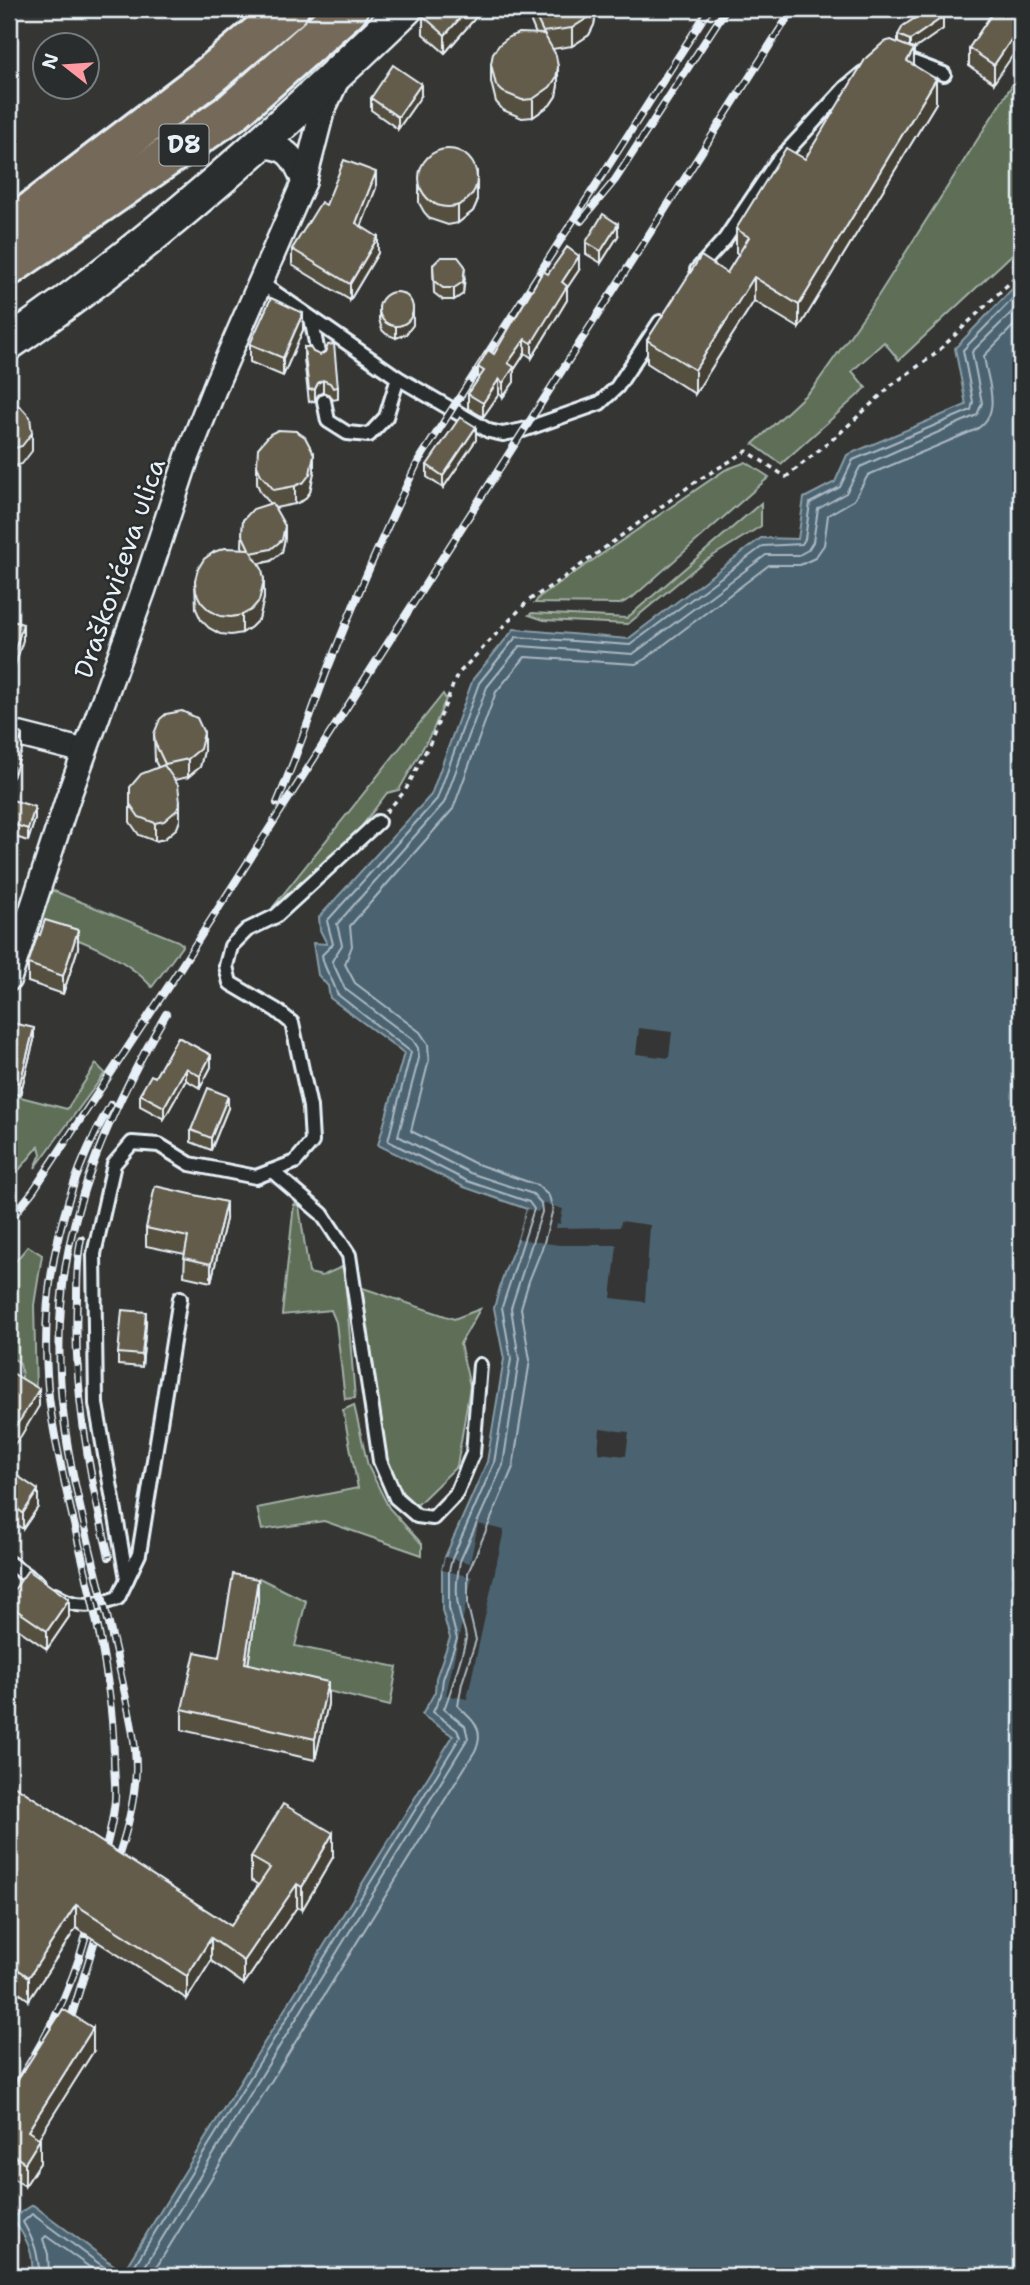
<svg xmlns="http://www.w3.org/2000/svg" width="1030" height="2285" font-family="'Shantell Sans',sans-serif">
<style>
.green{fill:#5e6e57;stroke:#a3b0a8;stroke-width:2}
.water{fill:#4c6370;stroke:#8a9ca6;stroke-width:2}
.pier{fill:#353634}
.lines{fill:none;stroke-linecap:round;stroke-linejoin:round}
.shore{stroke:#aab8c2;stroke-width:2}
.service-casing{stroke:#e8f1f8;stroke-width:18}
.minor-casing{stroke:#e8f1f8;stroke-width:28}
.secondary-casing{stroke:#e8f1f8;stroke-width:38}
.trunk-casing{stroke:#e8f1f8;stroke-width:44}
.path{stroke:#e8f1f8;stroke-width:3.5;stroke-dasharray:5 5;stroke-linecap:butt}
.service{stroke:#2a2d2e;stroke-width:12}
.minor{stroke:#2a2d2e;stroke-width:23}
.secondary{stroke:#2a2d2e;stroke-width:33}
.trunk{stroke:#746a5a;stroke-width:38}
.rail-casing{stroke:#e8f1f8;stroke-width:8}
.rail{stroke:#2a2d2e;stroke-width:5;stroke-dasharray:16;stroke-linecap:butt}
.wall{fill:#554f41;stroke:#e8f1f8;stroke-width:2}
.shaded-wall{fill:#454035;stroke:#e8f1f8;stroke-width:2}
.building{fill:#635c4c;stroke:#e8f1f8;stroke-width:2}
.labels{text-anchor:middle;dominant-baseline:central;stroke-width:5;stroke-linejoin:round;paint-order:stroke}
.shield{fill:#2a2d2e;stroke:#afb6bb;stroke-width:2}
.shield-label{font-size:24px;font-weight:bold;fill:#e8f1f8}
.street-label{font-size:26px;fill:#e8f1f8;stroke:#2a2d2e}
</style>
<rect width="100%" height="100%" fill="#353634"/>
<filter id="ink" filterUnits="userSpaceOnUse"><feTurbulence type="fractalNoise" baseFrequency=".0143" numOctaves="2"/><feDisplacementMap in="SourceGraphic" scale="14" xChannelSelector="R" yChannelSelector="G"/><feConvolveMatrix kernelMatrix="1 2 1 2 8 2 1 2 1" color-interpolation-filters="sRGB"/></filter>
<g filter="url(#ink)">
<g class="green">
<path d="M1021,71V246L899,360L884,342L852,371L866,388L781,464L753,444L814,387L878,296Z"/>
<path d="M746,462L769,477L632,598L620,604L535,603L539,597L725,470Z"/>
<path d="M761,503V526L703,562L628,624L544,620L529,615L532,613L627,618Z"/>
<path d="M443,694L446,699L433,730L399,790L387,793L355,835L270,914L273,907Z"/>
<path d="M49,889L178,941L183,945L152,987C122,954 79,939 37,925Z"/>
<path d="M96,1064L105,1073L35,1168L41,1154L39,1146L9,1182V1094L67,1109Z"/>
<path d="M294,1204L299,1206L309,1273L322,1276L344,1266L355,1398L345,1399L336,1322L331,1310L282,1315Z"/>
<path d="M28,1246L42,1255L34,1305L36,1392L23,1384L20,1363L9,1356V1269Z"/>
<path d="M360,1287L454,1319L480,1309L460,1344L470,1386L457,1466L416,1506L398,1488L384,1460Z"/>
<path d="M354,1405L368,1466L389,1508L422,1544V1555L324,1521L262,1530L257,1508L358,1488L343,1410Z"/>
<path d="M259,1578L306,1601L295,1646L397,1667L390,1706L245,1671Z"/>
</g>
<path class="water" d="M1021,280V2276H34C31,2268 33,2262 31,2254C28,2240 20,2230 12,2218L33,2205L123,2272L453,1736L422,1715L435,1692L436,1678L450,1638L442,1610V1570L445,1557L487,1462L504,1359L494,1308L504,1273L518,1239L527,1209L464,1187L378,1145L404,1053L330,998L328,986L318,975L313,943L327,944L320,930L319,917L431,795L473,679L514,629L628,639L761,538L798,539L804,498L835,482L847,455L966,405L955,348Z"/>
<g class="pier">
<path d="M639,1028L672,1032L669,1058L636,1054Z"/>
<path d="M543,1203L563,1209L560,1224L557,1223L556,1228L620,1227L621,1221L650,1225L645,1302L611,1298L617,1245H559L518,1239L527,1209L538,1212Z"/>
<path d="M600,1429L629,1432L626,1456L598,1453Z"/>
<path d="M478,1524L504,1530L467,1699L446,1695L472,1577L442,1570L445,1557L470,1563Z"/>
</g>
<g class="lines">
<g class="shore">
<path d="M40,2276C37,2251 36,2245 23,2222L32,2214L116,2276"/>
<path d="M49,2276L48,2254L43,2239L46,2236L102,2276"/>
<path d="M128,2276L460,1737L457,1730L433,1712L441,1695L443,1679L457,1639L449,1608V1571L452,1559L494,1463L511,1359L502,1307L534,1209L529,1202L467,1181L388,1141L411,1052L337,994C333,977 325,974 322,955L333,944L327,921L437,799L479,683L516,637L630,645L763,546L802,544L805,539L810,503L840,487L853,460L971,410L973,402L963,350L1021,290"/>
<path d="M139,2276L468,1738L465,1726L444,1709C448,1700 466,1644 466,1637C465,1628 460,1619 459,1610C455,1595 457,1576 460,1561L503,1465L519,1359L511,1308L542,1212L541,1203L533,1194L470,1173L398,1136L419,1058L418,1048L413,1040L345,989L332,961L342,945L337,924L444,803L487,687L520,646L633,654L766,555H799L808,550L813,542L818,509L846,493L860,467L977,415L982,403L972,352L1021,303"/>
<path d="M151,2276L475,1751C486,1727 472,1721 458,1706L462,1683L476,1640L468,1606V1573L513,1467L530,1360L521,1308L529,1281L543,1246L553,1209L549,1196L537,1185L474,1163L411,1131L429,1060L428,1044L420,1032L355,983L345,964L352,946L350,926L453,809L496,692L525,657L636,664L645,659L769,565H800L815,558L824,545L828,515L854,500L868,475L975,430C1004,414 987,381 984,356L1021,318"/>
</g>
<g class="service-casing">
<g id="service">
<path d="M899,57L944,74"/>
<path d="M697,270L725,239L776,163L845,88L863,73"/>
<path d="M261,283L398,378L489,431L503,434L523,430L600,403L617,387L660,322"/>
<path d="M311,318L319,358"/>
<path d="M324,401L328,421L347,433L369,435L386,417L398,378"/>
<path d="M272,1171L322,1214L349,1255L380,1461L396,1498L417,1516L433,1518L456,1494L473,1453L480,1365"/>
<path d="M9,1563L38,1583"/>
<path d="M127,1579L96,1404L94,1254L114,1164L132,1143L159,1145L190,1164L256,1177L295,1162L312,1142L310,1107L292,1023L276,1010L230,983L226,966L231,946L247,930L276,916L378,822"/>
<path d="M55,1595C75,1609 96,1606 118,1598L139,1554L180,1298"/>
</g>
</g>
<g class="minor-casing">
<g id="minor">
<path d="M255,146C286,145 293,154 304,182"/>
<path d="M9,732L84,751"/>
<path d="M9,979L68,798L144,589L187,458L217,382L304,182L322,112L336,82"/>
</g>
</g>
<g class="secondary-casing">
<path id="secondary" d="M9,343C151,246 281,128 405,9"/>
</g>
<g class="trunk-casing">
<g id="trunk">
<path d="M9,229L203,81L289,9"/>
<path d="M9,266L232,112L348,9"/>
</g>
</g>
<path class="path" d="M386,812L405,791L431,741L457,675L528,601L566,576L695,482L747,451L786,477L840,433L893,384L934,355L1021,272"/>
<use href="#service" class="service"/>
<use href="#minor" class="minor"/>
<use href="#secondary" class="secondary"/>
<use href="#trunk" class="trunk"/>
<g class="rail-casing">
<g id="rail">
<path d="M581,221L615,180L726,9"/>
<path d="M277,803C296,758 311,713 328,668C356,598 385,529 418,462L709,9"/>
<path d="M9,1221L33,1191L179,970L793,9"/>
<path d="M81,1239C77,1258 77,1278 77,1298C73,1386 88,1471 109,1557"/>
<path d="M102,1865C106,1846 112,1827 114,1808C117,1793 114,1776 114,1760C113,1669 86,1578 66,1489C58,1452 49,1412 47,1374C41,1280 64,1185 111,1104"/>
<path d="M113,1872C125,1838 135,1804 136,1769C136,1739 128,1708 122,1680C108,1614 89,1550 75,1484C59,1411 54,1332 67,1258C81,1176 124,1086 166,1014"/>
<path d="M66,2034L95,1940"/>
<path d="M9,2096C43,2044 70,1995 86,1935"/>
</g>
</g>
<use href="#rail" class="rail"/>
</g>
<g class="wall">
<path d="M429,9H483L445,53L423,34V16Z"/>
<path d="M529,9H596V14L594,25L589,35L572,46L552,49L558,85L556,96L550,105L533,117L522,118L503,110L496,102L491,82V64L536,34L531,22Z"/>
<path d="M995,9L994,83L969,66V48Z"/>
<path d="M943,29L914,49V66L936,103L799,328L754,301L695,394L647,363V340L727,273L739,254L736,253V229L805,159L898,42V35Z"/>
<path d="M421,96L398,129L371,110V98Z"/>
<path d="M419,185L477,202L473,211L458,223L448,225L430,219L424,212L419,203Z"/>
<path d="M376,188L361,227L378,253L350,300L292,265V249L326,205Z"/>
<path d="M618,236L601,263L586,254V242Z"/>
<path d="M433,265L465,278L463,294L454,300H443L434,293Z"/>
<path d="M579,270L567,288V300L532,358L525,353L514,370V382L503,397L499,394L483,417L468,408V394L478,380V367L494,354L548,274Z"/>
<path d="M379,307L413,320V325L406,334L396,338L386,334L382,330L379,319Z"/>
<path d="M303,330L283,376L250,362V344Z"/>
<path d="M304,347L313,352L338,387V399L333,400L330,395L323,392L318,395L315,401L309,402L304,359Z"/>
<path d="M476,440L443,488L427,477V465Z"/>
<path d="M257,466L314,472L310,492L304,500L295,504L275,508L285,538L282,552L271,561L258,564L264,598L259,619L251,627L242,633L231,635L220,634L209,628L201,620L196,609L195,580L243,549L242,546L243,520L270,503L261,493L257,484Z"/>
<path d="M9,730L22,750L13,777L9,775Z"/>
<path d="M154,734L204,751L200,767L188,777L174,780L180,820L177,828L164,839L155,841L139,835L130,822V804L158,767L155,761Z"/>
<path d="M9,799L35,819L28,841L9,835Z"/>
<path d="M78,948L63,994L28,982V964Z"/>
<path d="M9,1022L34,1040L20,1095L9,1092Z"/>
<path d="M178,1037L211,1067L200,1088L186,1080L164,1119L140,1106V1094L155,1077Z"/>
<path d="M228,1108L211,1150L191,1142V1130Z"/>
<path d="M226,1219L211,1282L184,1276L185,1254L146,1246V1228Z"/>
<path d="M146,1324L142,1367L118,1365V1353Z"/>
<path d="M9,1470L38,1507L23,1529L9,1520Z"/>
<path d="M9,1597L69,1617L47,1649L9,1623Z"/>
<path d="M258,1600L248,1664L328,1704L315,1760L182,1730V1709Z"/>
<path d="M9,1782L231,1926L258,1885L251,1880V1857H333L302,1910L297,1907L244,1984L211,1961L187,1999L76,1928L29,2000L9,1986Z"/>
<path d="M93,2052L38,2138L40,2163L25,2186L9,2176V2094Z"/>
</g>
<g class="shaded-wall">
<path d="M468,9H483L445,53V35Z"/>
<path d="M594,9H596V14L594,25L589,35L572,46V28Z"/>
<path d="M943,17V29L910,52V40Z"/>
<path d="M1021,25V43L994,83V65Z"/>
<path d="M914,49V72L907,61Z"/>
<path d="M558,67V85L556,96L550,105L533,117V99Z"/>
<path d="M936,79V103L799,328V305Z"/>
<path d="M421,84V96L398,129V117Z"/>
<path d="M376,172V188L356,240V223Z"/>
<path d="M477,173V202L473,211L458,223V206Z"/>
<path d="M618,224V236L601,263V251Z"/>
<path d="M378,237V253L350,300V284Z"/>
<path d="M579,256V270L567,288V300L532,358V343L562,282Z"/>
<path d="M465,266L463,294L454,300V288Z"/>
<path d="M754,277V301L695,394V370Z"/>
<path d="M413,308V325L406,334L396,338V326Z"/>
<path d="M303,313V330L283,376V358Z"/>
<path d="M525,339V353L514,370V382L503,397V383L508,363Z"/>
<path d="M499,379V394L483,417V403Z"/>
<path d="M323,380V392L318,395L315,401V389L318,383Z"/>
<path d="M476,427V440L443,488V476Z"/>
<path d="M32,433V451L22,464L9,468V450Z"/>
<path d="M314,454V472L310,492L304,500L295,504V486Z"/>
<path d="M285,526V538L282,552L271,561L251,565V553Z"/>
<path d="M264,580V598L259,619L251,627L242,633V615Z"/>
<path d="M23,624V640L9,685V669Z"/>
<path d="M204,733V751L200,767L188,777V759Z"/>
<path d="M22,734V750L13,777V761Z"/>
<path d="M180,802V820L177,828L164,839L155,841V823Z"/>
<path d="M35,807V819L28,841V829Z"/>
<path d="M78,930V948L63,994V976Z"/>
<path d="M34,1028V1040L20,1095V1083Z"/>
<path d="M211,1055V1067L200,1088V1076Z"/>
<path d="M186,1068V1080L164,1119V1107Z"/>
<path d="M228,1096V1108L211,1150V1138Z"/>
<path d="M226,1202V1219L211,1282V1264Z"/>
<path d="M146,1312V1324L142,1367V1355Z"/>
<path d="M12,1343V1360L9,1365V1348Z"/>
<path d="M39,1389V1406L21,1436L9,1451V1434Z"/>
<path d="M38,1490V1507L23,1529V1513Z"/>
<path d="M258,1579V1600L245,1685V1663Z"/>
<path d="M69,1599V1617L47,1649V1631Z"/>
<path d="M328,1682V1704L315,1760V1739Z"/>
<path d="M333,1833V1857L302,1910V1887Z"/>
<path d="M297,1884V1907L244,1984V1961Z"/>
<path d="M76,1905V1928L29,2000V1977Z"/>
<path d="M211,1938V1961L187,1999V1976Z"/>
<path d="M93,2028V2052L28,2155V2131Z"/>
<path d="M40,2139V2163L25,2186V2163Z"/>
</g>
<g class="building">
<path d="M429,9H468L445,35L423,16Z"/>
<path d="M532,9H594L589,17L572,28L543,32Z"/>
<path d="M929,9H937L943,17L910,40L898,35L903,26Z"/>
<path d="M995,9H1021V25L994,65L969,48Z"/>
<path d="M519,33L544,34L556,55L558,67L556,78L550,87L533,99L522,100L503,92L496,85L491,64L493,53L500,44L509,37Z"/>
<path d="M891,40L914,49L907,61L936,79L799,305L754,277L695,370L647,340L701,256L727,273L749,237L736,229L786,148L805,159L866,58L884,42Z"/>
<path d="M393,65L421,84L398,117L371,98Z"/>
<circle cx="448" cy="178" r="29"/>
<path d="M344,160L376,172L356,223L378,237L350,284L292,249L321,202L326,205Z"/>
<path d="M603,214L618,224L601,251L586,242Z"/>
<path d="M567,247L579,256L562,282L567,286L532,343L525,339L508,363L514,367L503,383L499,379L483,403L468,394L484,371L478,367L488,350L494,354L543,271L548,274Z"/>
<path d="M441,257H458L465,266L463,282L454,288H443L434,281L433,265Z"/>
<circle cx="396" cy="309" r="17"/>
<path d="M271,298L303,313L283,358L250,344Z"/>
<path d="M334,344L338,387L333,388L330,383L323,380L318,383L315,389L309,390L304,347H310L313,352L320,355L325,352L328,345Z"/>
<path d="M14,404L21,407L30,417L32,433L22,446L9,450V405Z"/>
<path d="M460,417L476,427L443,476L427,465Z"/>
<path d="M278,430L296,431L305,437L314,454L310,474L304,482L295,486L274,490L261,475L257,466L258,448L270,434Z"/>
<path d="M272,503L285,526L282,540L271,549L251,553L242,534L243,520L253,509Z"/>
<path d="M225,548L249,549L262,569L264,580L259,601L251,610L242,615L231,617L220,616L209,610L201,602L196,592L195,580L198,569L204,559L214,552Z"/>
<path d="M9,620L23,624L9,669Z"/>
<path d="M182,711L197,718L204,733L200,749L188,759L165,764L155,743L154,734L160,719L166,714Z"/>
<path d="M9,730L22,734L13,761L9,759Z"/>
<path d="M164,765L178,785L180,802L177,810L164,821L155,823L139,817L130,804V787L141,774Z"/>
<path d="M9,799L35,807L28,829L9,823Z"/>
<path d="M45,920L78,930L63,976L28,964L38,934L40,935Z"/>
<path d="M9,1022L34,1028L20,1083L9,1080Z"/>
<path d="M178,1037L211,1055L200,1076L186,1068L164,1107L140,1094L151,1075L155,1077Z"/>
<path d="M208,1088L228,1096L211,1138L191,1130Z"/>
<path d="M155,1186L226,1202L211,1264L184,1258L188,1237L146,1228Z"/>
<path d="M122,1310L146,1312L142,1355L118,1353Z"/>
<path d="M9,1371L39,1389L21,1419L9,1434Z"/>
<path d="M9,1470L38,1490L23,1513L9,1503Z"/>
<path d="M28,1570L69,1599L47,1631L9,1605V1597Z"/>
<path d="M233,1574L258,1579L245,1663L328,1682L315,1739L182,1709L195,1652L219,1657Z"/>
<path d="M9,1782L231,1926L270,1868L251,1857L283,1804L333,1833L302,1887L297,1884L244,1961L211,1938L187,1976L76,1905L29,1977L9,1963Z"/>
<path d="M63,2009L93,2028L28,2131L40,2139L25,2163L9,2152V2094Z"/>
</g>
</g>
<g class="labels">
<rect class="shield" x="159.5" y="124.5" width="49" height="41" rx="5"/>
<g class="shield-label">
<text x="184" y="145">D8</text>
</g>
<g class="street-label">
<text transform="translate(119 568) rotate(-71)">Draškovićeva ulica</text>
</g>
</g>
<rect width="1030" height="2285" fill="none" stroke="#2a2d2e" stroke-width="35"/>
<rect x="18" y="18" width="995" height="2250" fill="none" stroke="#e8f1f8" stroke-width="2.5" filter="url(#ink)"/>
<g transform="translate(66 66) rotate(287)"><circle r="33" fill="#2a2d2e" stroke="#767b7f" stroke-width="2"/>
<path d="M0-5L12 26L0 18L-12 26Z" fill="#ff9aa2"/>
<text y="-10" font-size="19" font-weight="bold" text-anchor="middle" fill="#e8f1f8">N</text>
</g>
</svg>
